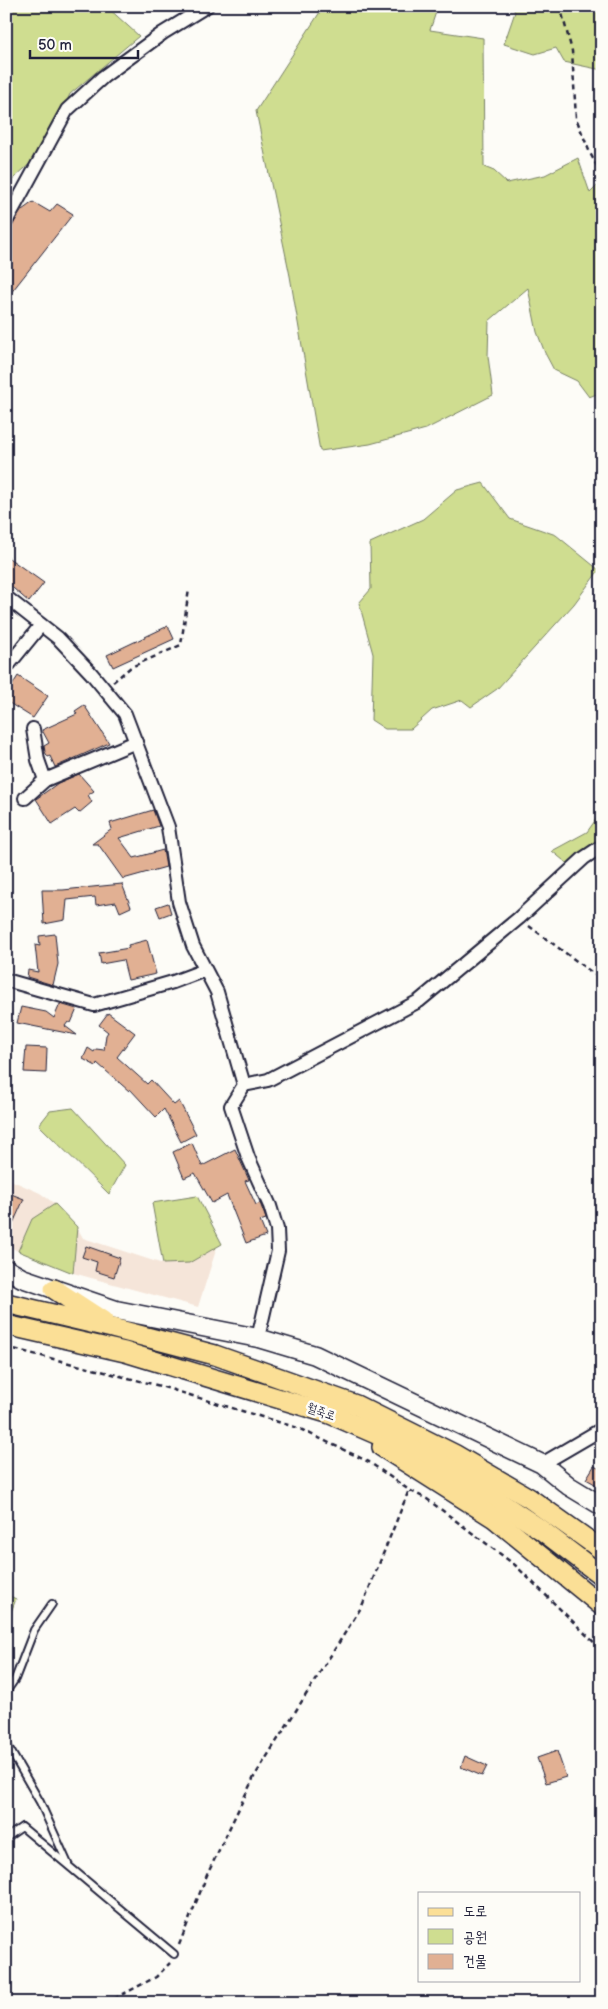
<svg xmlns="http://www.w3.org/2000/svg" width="608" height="2009" font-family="'Balsamiq Sans','Poor Story',sans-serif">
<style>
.built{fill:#f5e5d9}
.green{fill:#cfdd90;stroke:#788066}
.building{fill:#e1b093;stroke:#22223b}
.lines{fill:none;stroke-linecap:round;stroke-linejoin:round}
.lane-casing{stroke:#22223b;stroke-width:10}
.street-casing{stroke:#22223b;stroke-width:16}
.secondary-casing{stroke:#22223b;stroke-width:21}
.primary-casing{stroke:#22223b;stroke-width:22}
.path{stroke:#22223b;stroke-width:2.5;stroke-dasharray:5 4;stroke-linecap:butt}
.lane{stroke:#fdfcf7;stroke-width:6}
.street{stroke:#fdfcf7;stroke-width:12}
.secondary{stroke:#fdfcf7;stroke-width:18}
.primary{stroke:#fbdf96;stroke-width:19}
.labels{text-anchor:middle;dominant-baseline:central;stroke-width:5;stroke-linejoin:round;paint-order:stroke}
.street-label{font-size:12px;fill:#22223b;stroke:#fdfcf7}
</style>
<rect width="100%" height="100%" fill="#fdfcf7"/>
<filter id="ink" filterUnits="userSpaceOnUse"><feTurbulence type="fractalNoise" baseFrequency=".02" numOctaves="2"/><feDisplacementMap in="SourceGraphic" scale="10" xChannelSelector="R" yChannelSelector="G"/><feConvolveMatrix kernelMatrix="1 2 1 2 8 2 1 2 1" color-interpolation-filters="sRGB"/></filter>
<g filter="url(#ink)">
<g class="built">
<path d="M6,1178L40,1193L55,1204L32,1219L18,1251L6,1245Z"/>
<path d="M77,1227L83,1238L163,1264L189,1263L217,1247L198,1307L73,1273Z"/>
</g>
<g class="green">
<path d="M6,6H106L139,36L70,94L45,150L14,178L6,194Z"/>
<path d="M334,6H438L430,30L483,38L484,167L494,171L507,183L545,175L578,158L590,193L598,185L602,191V392L589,397L577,381L554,370L545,353L537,332L528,288L489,321L488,356L493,395L426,429L370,444L320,451L290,276L256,111L320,12Z"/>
<path d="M512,6H602V70L564,62L556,48L535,54L504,44L515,12Z"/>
<path d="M483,483L510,519L556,535L599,570L574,604L497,689L471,707L462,700L432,710L411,729H385L371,720L373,654L359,603L371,589L370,543L423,519L457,490Z"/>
<path d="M602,811V841L569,865L552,851L587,832Z"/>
<path d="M73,1108L125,1165L109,1194L39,1125L50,1111Z"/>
<path d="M197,1196L222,1244L189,1263L163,1264L152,1203Z"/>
<path d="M55,1204L77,1227L73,1273L18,1251L32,1219Z"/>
<path d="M6,1594L16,1599L6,1625Z"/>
</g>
<g class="building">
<path d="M33,202L50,212L57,204L73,214L6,299V234L22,210Z"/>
<path d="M6,556L44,583L29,602L6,582Z"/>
<path d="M168,626L174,639L113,667L107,655Z"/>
<path d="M18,676L48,696L33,718L6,701V695Z"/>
<path d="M84,705L109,743L55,767L50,756L48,757L45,752L44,746L49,743L42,730L77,714L75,711Z"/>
<path d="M79,774L94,791L88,795L92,802L79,813L75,809L52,824L36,799L58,783Z"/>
<path d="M153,810L159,826L119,838L134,858L163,850L166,867L123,879L98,844H92L112,829L110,823Z"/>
<path d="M122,884L131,907L120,912L116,902L96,905L95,897L67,900L65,920L44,924L42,890H63Z"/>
<path d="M168,903L171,913L160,917L156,907Z"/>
<path d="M55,934L58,964L53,985L27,977L28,970L38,972L35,945L40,946L39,936Z"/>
<path d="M147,940L156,974L128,980L123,960L101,964L99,953L129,948L128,945Z"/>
<path d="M60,1004L77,1009L71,1023L68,1022L65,1026L77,1035L17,1023L21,1007L46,1012L54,1018Z"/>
<path d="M108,1013L135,1033L117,1057L147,1084L151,1080L174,1105L179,1101L196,1134L181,1142L164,1109L156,1117L130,1089L129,1091L97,1063L96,1066L83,1059L88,1048L94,1052L96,1049L104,1050L106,1035L108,1032L99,1025Z"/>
<path d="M26,1047L47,1048L46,1073L24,1072Z"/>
<path d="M192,1143L202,1166L235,1149L249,1180L245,1181L256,1205L260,1203L265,1216L266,1219L260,1221L266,1236L246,1243L227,1195L212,1203L195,1173L184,1178L173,1152Z"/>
<path d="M6,1192L24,1199L6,1239Z"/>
<path d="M86,1246L120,1258L114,1277L95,1271L97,1262L82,1257Z"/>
<path d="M594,1466L602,1470V1488L586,1479Z"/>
<path d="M557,1751L566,1777L546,1783L537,1758Z"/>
<path d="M465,1756L487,1766L482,1776L461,1767Z"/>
</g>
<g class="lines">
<g class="lane-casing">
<g id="lane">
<path d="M6,1692L15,1679L34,1630L52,1604"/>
<path d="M6,1743L40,1802L68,1864"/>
<path d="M6,1838L22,1827L174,1954"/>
</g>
</g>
<g class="street-casing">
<g id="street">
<path d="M6,222L67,110L103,77L163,33L207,6"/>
<path d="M6,597L58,638L91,673L125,714L168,827L179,902L193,946L217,992L244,1085L231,1106L248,1157L270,1206L277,1229L278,1251L258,1338"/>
<path d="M6,668L41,625"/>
<path d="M33,729L38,760L45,780"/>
<path d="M25,798L45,780L136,742"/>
<path d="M6,980L94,1005L173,982L205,970"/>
<path d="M244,1085L268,1080L419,1001L519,918L584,858L602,846"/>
<path d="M542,1464L602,1429"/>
</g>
</g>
<g class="secondary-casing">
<path id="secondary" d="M6,1269L22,1278L116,1310L258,1338L315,1355L542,1464L569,1486L602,1506"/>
</g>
<g class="primary-casing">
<g id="primary">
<path d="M54,1289L103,1321"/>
<path d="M6,1303L112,1328L215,1355L356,1405L454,1454L529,1498L602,1550"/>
<path d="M6,1325L125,1352L330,1414L438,1461L540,1529L602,1576"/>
<path d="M382,1447L494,1518L602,1606"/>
</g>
</g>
<g class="path">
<path d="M560,6L572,51L576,118L590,153L602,175"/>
<path d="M113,682L131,667L181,645L189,589"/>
<path d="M529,926L602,980"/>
<path d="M6,1347L160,1386L298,1428L369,1462L409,1490L427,1499L515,1565L602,1650"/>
<path d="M179,1945L207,1875L254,1777L362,1606L409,1490"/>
<path d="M106,2003L156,1977L170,1963"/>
</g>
<use href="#lane" class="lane"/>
<use href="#street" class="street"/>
<use href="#secondary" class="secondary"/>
<use href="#primary" class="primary"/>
</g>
</g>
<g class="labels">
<g class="street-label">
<text transform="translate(321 1412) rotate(19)">월죽로</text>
</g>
</g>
<rect width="608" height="2009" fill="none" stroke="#fdfcf7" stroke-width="25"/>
<rect x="12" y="12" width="583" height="1984" fill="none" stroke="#22223b" stroke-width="2" filter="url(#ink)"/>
<rect x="418" y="1892" width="162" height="90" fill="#fdfcf7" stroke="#a5a5ac"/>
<rect x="428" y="1908" width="25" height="8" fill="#fbdf96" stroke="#a5a5ac"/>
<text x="463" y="1916" font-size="15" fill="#22223b">도로</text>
<rect x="428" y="1929" width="25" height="15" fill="#cfdd90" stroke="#a5a5ac"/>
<text x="463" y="1942" font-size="15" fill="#22223b">공원</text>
<rect x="428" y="1954" width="25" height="15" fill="#e1b093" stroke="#a5a5ac"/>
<text x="463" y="1966" font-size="15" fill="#22223b">건물</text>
<path d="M30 50v8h108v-8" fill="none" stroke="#22223b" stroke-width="2.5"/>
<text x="38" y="50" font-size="15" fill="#22223b" stroke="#fdfcf7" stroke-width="4" paint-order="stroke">50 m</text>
</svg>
